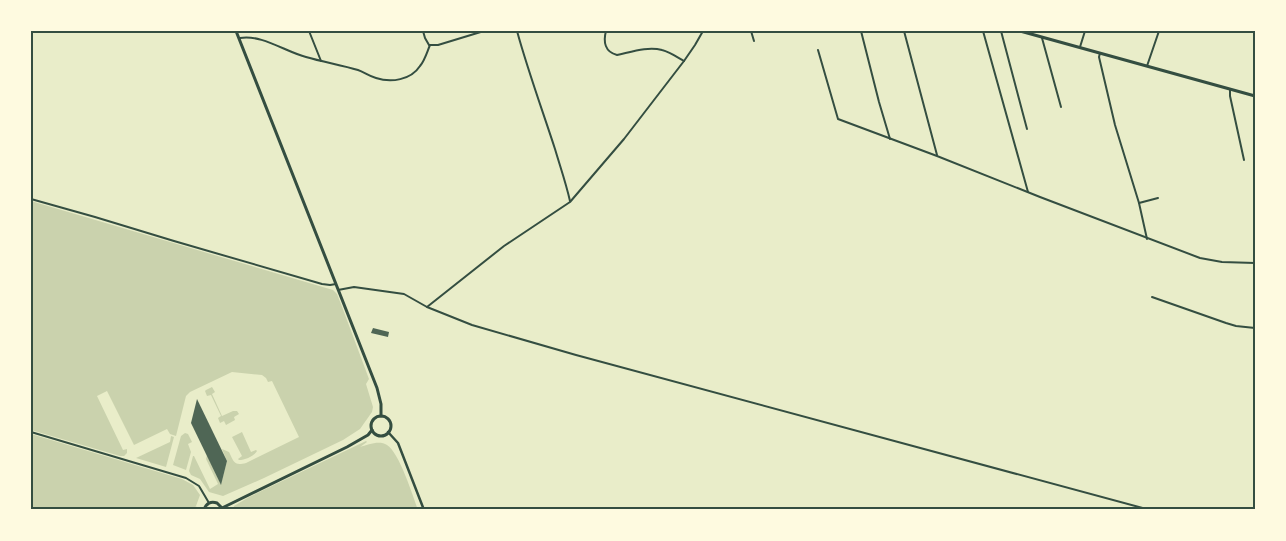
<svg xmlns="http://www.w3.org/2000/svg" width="1286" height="541" font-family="'Alegreya Sans',sans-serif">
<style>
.green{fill:#cad2ad}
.building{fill:#4f6655}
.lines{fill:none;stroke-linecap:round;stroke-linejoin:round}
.minor{stroke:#344e41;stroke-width:2}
.tertiary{stroke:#344e41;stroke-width:2.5}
.secondary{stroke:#344e41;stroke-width:3}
.neatline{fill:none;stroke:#344e41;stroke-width:2}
</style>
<rect width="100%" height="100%" fill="#e9edc9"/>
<g class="green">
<path d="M31,201L333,290L337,294L341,304L369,379L366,384L373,407L372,412L360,429L343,440L264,478L223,496L209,492L200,479L191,475L189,471L193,456H194L210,489L218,484L206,459L207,455L221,484L227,461L222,449L229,452C234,462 234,466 246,463L299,437L272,381L268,382L266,378L262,375L232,372L190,392L186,396L176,436L170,434L167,429L134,445L107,391L97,396L123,450L127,449V453L124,456H120L31,430Z"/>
<path d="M212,387L215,392L212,394L222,416L233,411H237L239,414L234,417L235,420L226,425L224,421L220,423L218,418L221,416L211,395L207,396L205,391L206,390Z"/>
<path d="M242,432L251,452L256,450L257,451C254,456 245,460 239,460L238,459L242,456L232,437Z"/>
<path d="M185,433L188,434L192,442L188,444L191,452L186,470L173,465L181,436Z"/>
<path d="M31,434L182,479L193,485L200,495L196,506H197L195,507L194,510H31Z"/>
<path d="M171,436L174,437L166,467L136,458L170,442Z"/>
<path d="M366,441L367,442L360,447C368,445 379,440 387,445C399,452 413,496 418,510H233L234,506L249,497Z"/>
</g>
<g class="building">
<path d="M373,328L389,332L388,337L371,333Z"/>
<path d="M197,399L227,461L221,485L191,423Z"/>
</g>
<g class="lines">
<g class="minor">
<path d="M309,31L321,61"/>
<path d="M423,31L425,38L429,45"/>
<path d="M517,31C528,71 542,109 555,149C560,166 566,183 570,201"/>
<path d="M606,31C603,42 605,52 617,55C631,52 648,46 662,50C670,52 677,57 684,61"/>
<path d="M751,31L754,41"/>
<path d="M861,31L879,102L890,139"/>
<path d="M904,31L937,155"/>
<path d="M983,31L1028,192"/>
<path d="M1001,31L1027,129"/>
<path d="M240,38C261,34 286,52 306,57C323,62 341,65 358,70C364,72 369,76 376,78C391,83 411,80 420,66C425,60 427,52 430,45"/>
<path d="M1042,38L1061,107"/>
<path d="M430,45H438L484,31"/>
<path d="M1080,47L1085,31"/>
<path d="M818,50L838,119L937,156L1040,197L1200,258L1222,262L1255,263"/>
<path d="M1100,53L1099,57L1115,125L1139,203L1147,239"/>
<path d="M1147,66L1159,31"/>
<path d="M1230,89V96L1244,160"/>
<path d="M31,199L95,217L174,241L322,284L330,285L336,284"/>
<path d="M1139,203L1158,198"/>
<path d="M338,290L354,287L404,294L427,307L472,325L576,355L1150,510"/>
<path d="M1152,297L1226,323L1236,326L1255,328"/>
<path d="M427,307L504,246L570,202L624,139L684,61L695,45L703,31"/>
<path d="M31,432L186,478L199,486L209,503"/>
</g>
<path class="tertiary" d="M388,432L398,443L424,510"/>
<g class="secondary">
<path d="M236,31L377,388L381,404V416"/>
<path d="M1020,31L1255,96"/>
<circle cx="381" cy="426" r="10"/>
<path d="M222,508L347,447L368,435L372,430"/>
<path d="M204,510C206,503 211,501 217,503L222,508"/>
</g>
</g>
<rect width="1286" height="541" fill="none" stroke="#fefae0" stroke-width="65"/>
<rect x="32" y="32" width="1222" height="476" class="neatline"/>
</svg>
